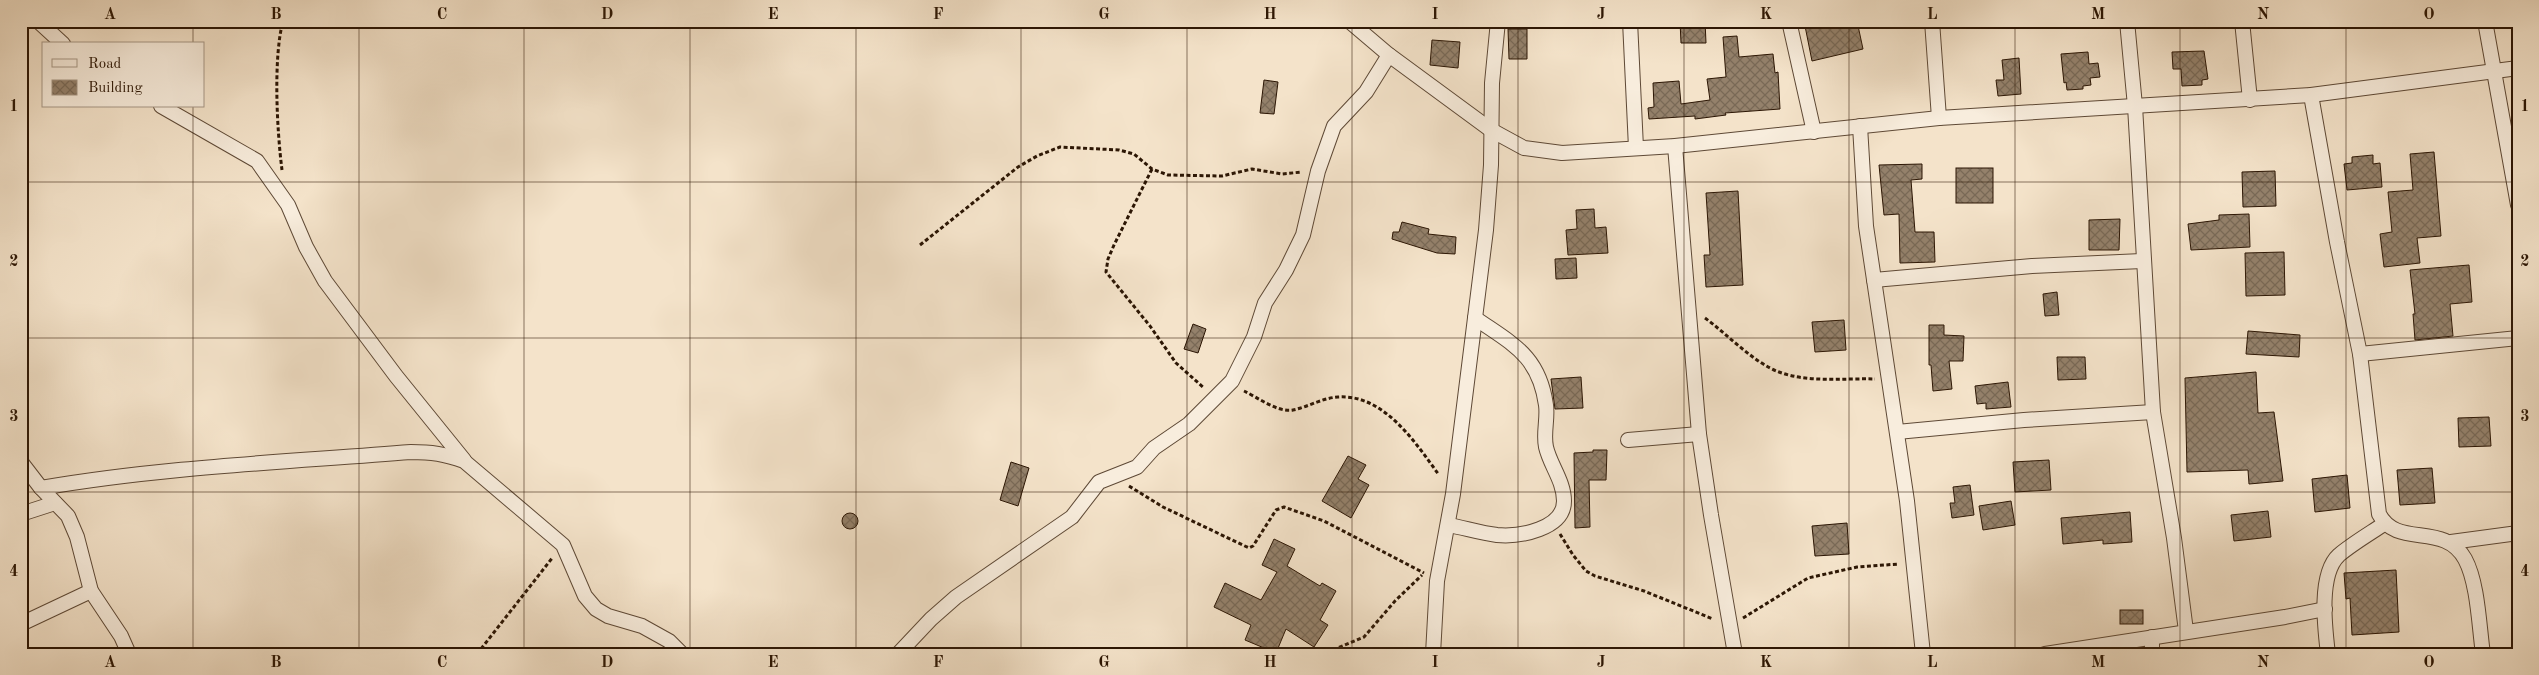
<svg xmlns="http://www.w3.org/2000/svg" width="2539" height="675" font-family="'Old Standard TT',serif">
<style>
.building{fill:url(#building-cross-hatch);stroke:#2c1604}
.lines{fill:none;stroke-linecap:round;stroke-linejoin:round}
.minor-casing{stroke:#5e4936;stroke-width:16}
.path{stroke:#2c1604;stroke-width:3;stroke-dasharray:4 2.5;stroke-linecap:butt}
.minor{stroke:#f8eddd;stroke-width:14}
.grid{fill:none;stroke:#2c1604;stroke-width:1;stroke-opacity:0.55}
.neatline{fill:none;stroke:#2c1604;stroke-width:2}
.grid-label{font-size:16px;text-anchor:middle;font-weight:bold;fill:#2c1604}
</style>
<defs>
<pattern id="building-cross-hatch" width="8" height="8" patternUnits="userSpaceOnUse" patternTransform="scale(1.25)"><rect width="8" height="8" fill="#94816b"/><path d="M0 0l8 8M0 8l8-8" fill="none" stroke="#796956"/></pattern>
</defs>
<rect width="100%" height="100%" fill="#f4e3ca"/>
<filter id="stains"><feTurbulence type="fractalNoise" baseFrequency=".004" numOctaves="4"/><feColorMatrix values="0 0 0 0 .2 0 0 0 0 .09 0 0 0 0 .02 0 0 0 .5 -.17"/></filter>
<radialGradient id="worn" r=".72"><stop offset=".6" stop-color="#630" stop-opacity="0"/><stop offset="1" stop-color="#630" stop-opacity=".3"/></radialGradient>
<g class="building">
<path d="M1680,21H1705L1706,43H1681Z"/>
<path d="M1804,21H1857L1863,49L1812,61Z"/>
<path d="M1508,29H1527V59H1509Z"/>
<path d="M1737,36L1739,57L1773,54L1775,73L1778,72L1780,109L1725,113L1726,115L1695,119V116L1649,119L1648,108L1654,107L1653,83L1679,81L1681,104L1710,100L1707,79L1726,77L1723,37Z"/>
<path d="M1432,40L1460,42L1458,68L1430,65Z"/>
<path d="M2204,51L2208,79L2202,80V85L2182,86L2181,69H2173L2172,52Z"/>
<path d="M2088,52L2089,64L2098,63L2100,77L2090,78L2091,85L2083,86V89L2067,90L2066,82L2064,83L2061,54Z"/>
<path d="M2019,58L2021,94L1998,96L1996,80H2004L2002,60Z"/>
<path d="M1264,80L1278,82L1274,114L1260,113Z"/>
<path d="M2434,152L2441,236L2417,238L2420,263L2384,267L2380,234L2392,232L2388,192L2413,190L2410,154Z"/>
<path d="M2373,155V164L2380,163L2382,187L2347,190L2344,164L2352,163V157Z"/>
<path d="M1922,164V179L1911,180L1915,232H1934L1935,262L1900,263L1899,214L1884,215L1879,165Z"/>
<rect x="1956" y="168" width="37" height="35"/>
<path d="M2275,171L2276,206L2243,207L2242,172Z"/>
<path d="M1738,191L1743,285L1706,287L1704,255H1710L1706,193Z"/>
<path d="M1594,209L1595,228L1606,227L1608,253L1568,255L1566,230L1577,229L1576,210Z"/>
<path d="M2249,214L2250,247L2191,250L2188,224L2219,220V215Z"/>
<path d="M2120,219L2119,250H2089V220Z"/>
<path d="M1402,222L1429,229L1428,234L1456,237L1455,254L1437,253L1392,239L1393,232H1399Z"/>
<path d="M2284,252L2285,295L2246,296L2245,253Z"/>
<path d="M1576,258L1577,278L1556,279L1555,259Z"/>
<path d="M2469,265L2472,302L2450,304L2453,336L2415,340L2413,314H2415L2410,270Z"/>
<path d="M2057,292L2059,315L2045,316L2043,294Z"/>
<path d="M1844,320L1846,350L1815,352L1812,322Z"/>
<path d="M1193,324L1206,329L1198,353L1184,349Z"/>
<path d="M1929,325H1944V335L1964,336L1963,361H1949L1952,389L1933,391L1931,365H1929Z"/>
<path d="M2248,331L2300,335L2299,357L2246,354Z"/>
<path d="M2057,357H2085L2086,379L2058,380Z"/>
<path d="M2256,372L2258,413L2274,412L2283,481L2249,484L2248,470L2187,472L2185,378Z"/>
<path d="M1581,377L1583,408L1555,409L1551,379Z"/>
<path d="M2008,382L2011,407L1986,409V403L1977,404L1975,386Z"/>
<path d="M2489,417L2491,446L2459,447L2458,418Z"/>
<path d="M1593,450H1607L1606,480H1589L1590,527L1575,528L1574,453L1593,452Z"/>
<path d="M1348,456L1366,465L1358,479L1369,485L1351,518L1322,501Z"/>
<path d="M2049,460L2051,490L2015,492L2013,462Z"/>
<path d="M1011,462L1029,468L1018,506L1000,500Z"/>
<path d="M2432,468L2435,503L2400,505L2397,470Z"/>
<path d="M2347,475L2350,508L2315,512L2312,479Z"/>
<path d="M1970,485L1974,515L1952,518L1950,503H1955L1953,487Z"/>
<path d="M2011,501L2015,525L1983,530L1979,506Z"/>
<path d="M2268,511L2271,537L2234,541L2231,515Z"/>
<path d="M2130,512L2132,542L2103,544V540L2063,544L2061,518Z"/>
<circle cx="850" cy="521" r="8"/>
<path d="M1847,523L1849,554L1815,556L1812,526Z"/>
<path d="M1274,539L1295,549L1287,566L1320,586L1322,583L1336,591L1320,620L1328,625L1314,647L1286,629L1276,653L1245,640L1251,625L1214,607L1225,583L1261,600L1277,572L1262,565Z"/>
<path d="M2396,570L2399,632L2352,635L2350,598L2346,599L2344,573Z"/>
<rect x="2120" y="610" width="23" height="14"/>
</g>
<g class="lines">
<g class="minor-casing">
<g id="minor">
<path d="M38,21L63,44"/>
<path d="M1349,21L1389,55L1491,130L1524,148L1562,153L1675,146L1939,118L2311,95L2518,68"/>
<path d="M1630,21L1636,148"/>
<path d="M1789,21L1814,132"/>
<path d="M1932,21L1939,118"/>
<path d="M2127,21L2135,106L2153,412L2174,538L2186,631"/>
<path d="M2242,21L2250,100"/>
<path d="M2485,21L2518,205"/>
<path d="M2311,95L2337,242L2360,354L2379,514C2397,549 2444,521 2465,559C2478,583 2479,626 2483,654"/>
<path d="M161,106L257,161L288,205L306,247L325,281L396,376L464,460"/>
<path d="M1860,126L1866,226L1907,501L1923,654"/>
<path d="M1675,146L1699,434L1711,515L1735,654"/>
<path d="M1874,280L2032,266L2142,261"/>
<path d="M2360,354L2518,338"/>
<path d="M1897,432L2024,420L2153,412"/>
<path d="M1628,440L1699,434"/>
<path d="M21,462L41,488L68,516L77,537L91,591L121,636L129,654"/>
<path d="M41,488C163,467 287,462 411,452C431,452 445,454 464,461L563,545L585,596L596,609L608,616L642,626L669,641L682,654"/>
<path d="M21,514L55,503"/>
<path d="M1449,525C1465,528 1481,533 1497,535C1520,537 1564,529 1564,501C1564,481 1550,465 1546,447C1543,433 1548,419 1546,405C1539,355 1512,344 1475,318"/>
<path d="M2451,542L2518,533"/>
<path d="M21,624L91,591"/>
<path d="M898,654L931,619L956,597L1072,517L1099,482L1137,467L1154,448L1189,424L1232,381L1254,337L1265,303L1286,270L1303,235L1318,171L1334,126L1366,92L1389,55"/>
<path d="M1433,654L1437,581L1453,494L1486,230L1491,165L1492,83L1498,21"/>
<path d="M2045,654L2285,617L2325,609"/>
<path d="M2152,654V637"/>
<path d="M2328,654C2325,629 2318,574 2339,555C2352,544 2369,534 2384,524"/>
</g>
</g>
<g class="path">
<path d="M1152,169L1114,245L1108,259L1106,272L1150,326L1176,363L1204,388"/>
<path d="M282,170C277,131 273,58 283,21"/>
<path d="M920,245L1018,167L1037,156L1060,147L1119,150L1134,154L1152,169L1168,175L1222,176L1252,169L1282,174L1302,172"/>
<path d="M1705,318C1727,334 1754,363 1779,372C1808,383 1845,378 1875,379"/>
<path d="M1244,391C1257,397 1278,413 1293,410C1308,407 1322,398 1338,397C1384,394 1415,442 1439,475"/>
<path d="M1129,486L1163,507L1249,548L1253,546L1276,510L1284,507L1324,521L1424,573"/>
<path d="M1560,534L1573,555L1586,571L1595,576L1644,591L1713,619"/>
<path d="M1743,618L1808,578L1857,567L1899,564"/>
<path d="M1333,650L1364,637L1395,601L1422,575"/>
<path d="M477,654L553,557"/>
</g>
<use href="#minor" class="minor"/>
</g>
<path class="grid" d="M193,21V44M359,21V654M524,21V654M690,21V654M856,21V654M1021,21V654M1187,21V654M1352,21V654M1518,21V654M1684,21V654M1849,21V654M2015,21V654M2180,21V654M2346,21V654M193,106V654M21,182H2518M21,338H2518M21,492H2518"/>
<rect width="2539" height="675" fill="none" stroke="#f4e3ca" stroke-width="55"/>
<rect x="42" y="42" width="162" height="65" fill="#f8eddd" stroke="#a69786"/>
<rect x="52" y="59" width="25" height="8" fill="#f8eddd" stroke="#a69786"/>
<text x="88" y="68" font-size="15" fill="#2c1604">Road</text>
<rect x="52" y="80" width="25" height="15" fill="url(#building-cross-hatch)" stroke="#a69786"/>
<text x="88" y="92" font-size="15" fill="#2c1604">Building</text>
<rect x="28" y="28" width="2484" height="620" class="neatline"/>
<g class="grid-label">
<text x="110" y="19">A</text>
<text x="276" y="19">B</text>
<text x="442" y="19">C</text>
<text x="607" y="19">D</text>
<text x="773" y="19">E</text>
<text x="938" y="19">F</text>
<text x="1104" y="19">G</text>
<text x="1270" y="19">H</text>
<text x="1435" y="19">I</text>
<text x="1601" y="19">J</text>
<text x="1766" y="19">K</text>
<text x="1932" y="19">L</text>
<text x="2098" y="19">M</text>
<text x="2263" y="19">N</text>
<text x="2429" y="19">O</text>
<text x="14" y="111">1</text>
<text x="2525" y="111">1</text>
<text x="14" y="266">2</text>
<text x="2525" y="266">2</text>
<text x="14" y="421">3</text>
<text x="2525" y="421">3</text>
<text x="14" y="576">4</text>
<text x="2525" y="576">4</text>
<text x="110" y="667">A</text>
<text x="276" y="667">B</text>
<text x="442" y="667">C</text>
<text x="607" y="667">D</text>
<text x="773" y="667">E</text>
<text x="938" y="667">F</text>
<text x="1104" y="667">G</text>
<text x="1270" y="667">H</text>
<text x="1435" y="667">I</text>
<text x="1601" y="667">J</text>
<text x="1766" y="667">K</text>
<text x="1932" y="667">L</text>
<text x="2098" y="667">M</text>
<text x="2263" y="667">N</text>
<text x="2429" y="667">O</text>
</g>
<rect width="100%" height="100%" filter="url(#stains)"/>
<rect width="100%" height="100%" fill="url(#worn)"/>
</svg>
